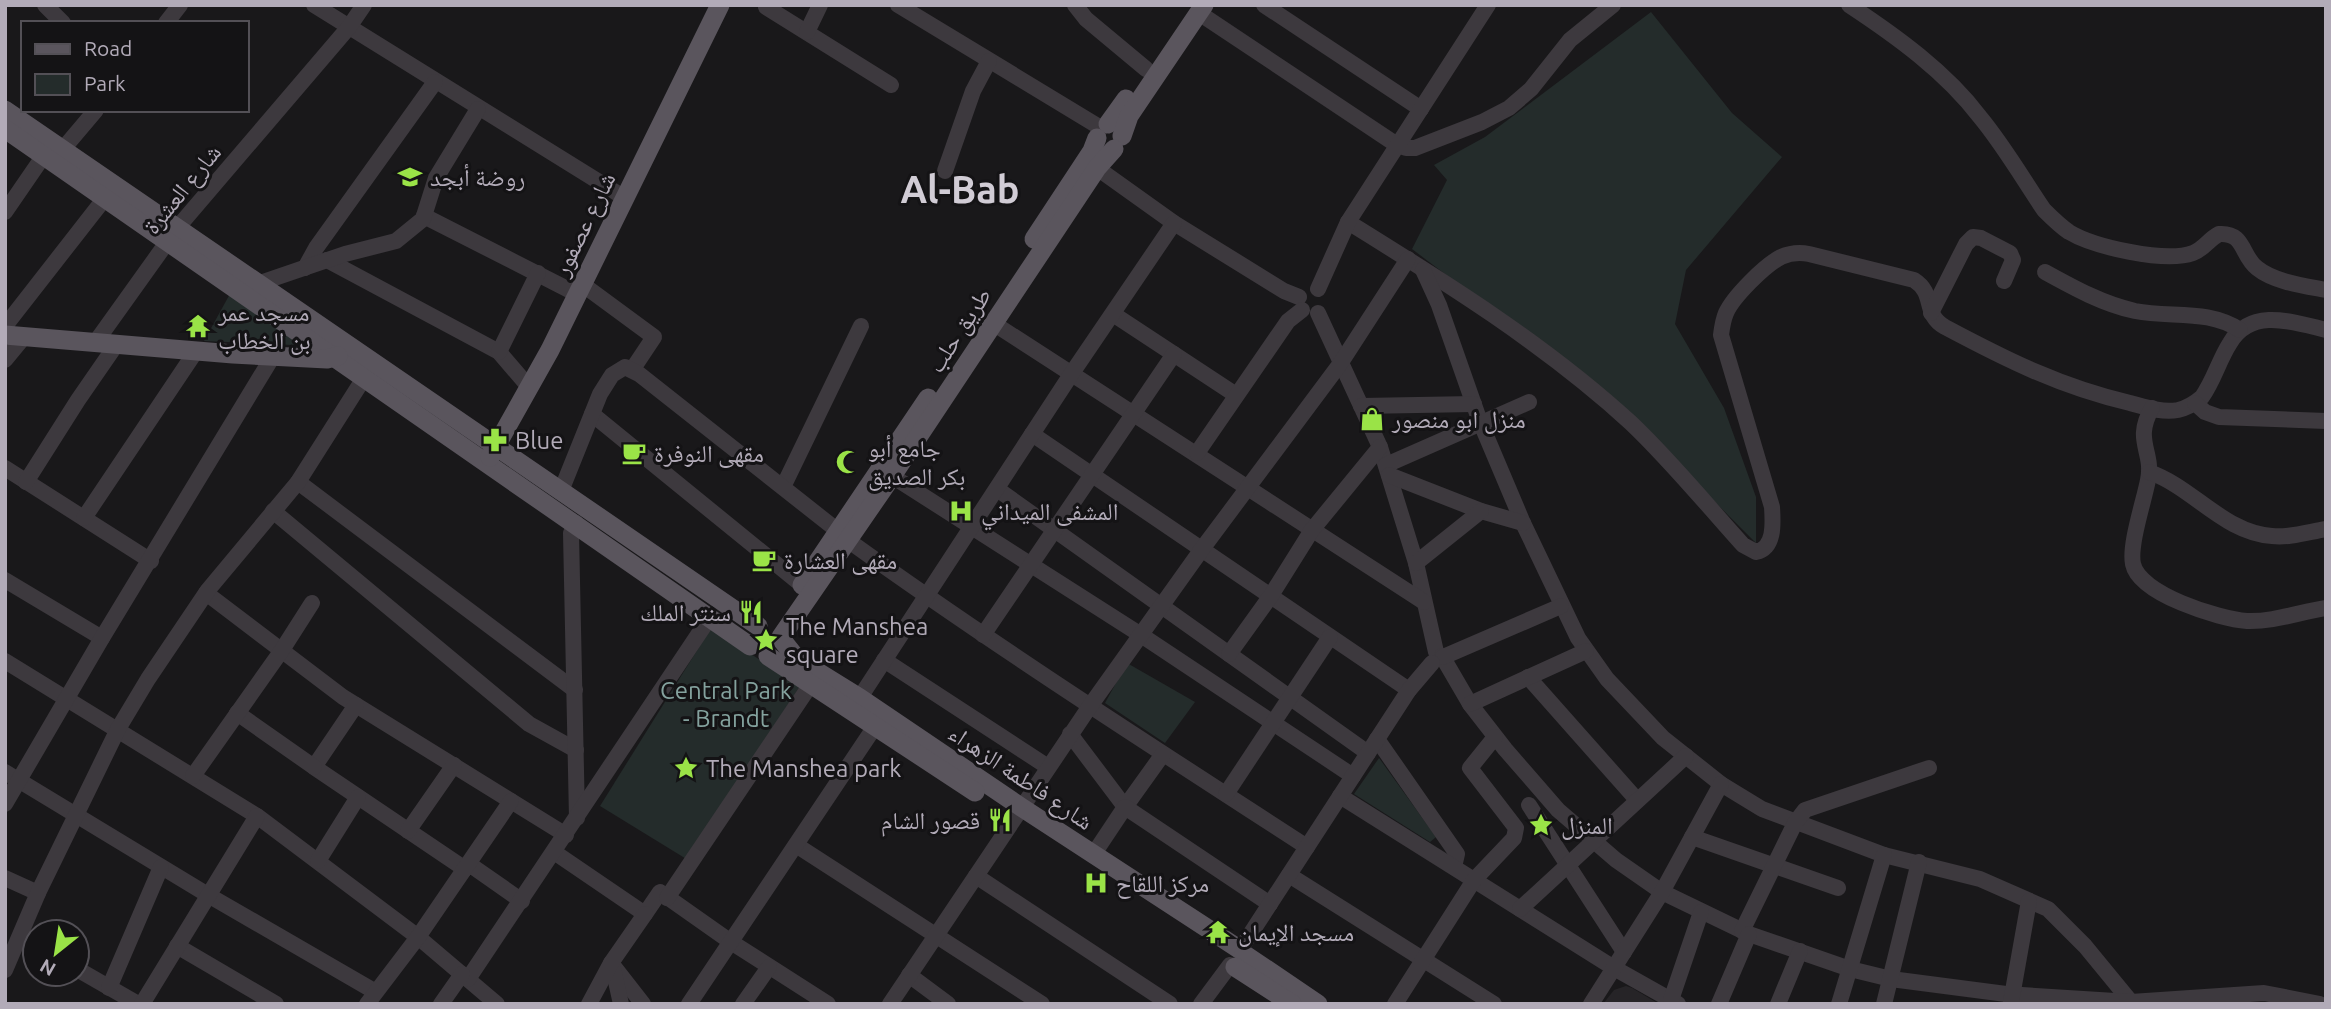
<svg xmlns="http://www.w3.org/2000/svg" width="2331" height="1009" font-family="Ubuntu,'Noto Naskh Arabic',sans-serif">
<style>
.built{fill:#262427}
.green{fill:#242c2b}
.lines{fill:none;stroke-linecap:round;stroke-linejoin:round}
.minor{stroke:#3d393e;stroke-width:16}
.major{stroke:#5a555d;stroke-width:19}
.labels{text-anchor:middle;dominant-baseline:central;stroke-width:6;stroke-linejoin:round;paint-order:stroke}
.poi-label{font-size:24px;fill:#b2abb8;stroke:#141315;text-anchor:start}
.street-label{font-size:24px;fill:#b2abb8;stroke:#141315}
.park-label{font-size:24px;fill:#84a29e;stroke:#141315}
.town-label{font-size:38px;font-weight:bold;fill:#d1ccd5;stroke:#141315}
</style>
<rect width="100%" height="100%" fill="#19181a"/>
<path class="built" d="M1626,986L1632,988L1659,1004H1603L1614,990Z"/>
<g class="green">
<path d="M1651,12L1732,113L1782,157L1686,270L1675,324L1724,408L1756,497V543L1619,406L1412,249L1447,180L1434,165L1485,137Z"/>
<path d="M231,292L314,346L204,341Z"/>
<path d="M711,628L800,686L688,860L600,806Z"/>
<path d="M1127,663L1195,702L1165,743L1105,703Z"/>
<path d="M1379,758L1436,837L1430,842L1354,794Z"/>
</g>
<g class="lines">
<g class="minor">
<path d="M45,5L63,23"/>
<path d="M314,5L625,198"/>
<path d="M898,5L1101,128"/>
<path d="M1075,5L1086,19L1146,69"/>
<path d="M1264,5L1421,109"/>
<path d="M1849,5C1896,36 1946,72 1980,117C2004,146 2023,179 2044,210C2052,218 2060,226 2069,232C2094,247 2165,263 2193,253C2204,249 2209,239 2219,234C2245,232 2241,256 2257,268C2274,282 2305,286 2326,290"/>
<path d="M766,7L891,85"/>
<path d="M1199,13L1397,145L1406,148H1415L1482,122L1509,108L1531,89L1570,40L1613,5"/>
<path d="M166,23L180,5"/>
<path d="M807,32L820,5"/>
<path d="M63,149L96,110"/>
<path d="M1097,168L1174,223L1284,291L1299,297"/>
<path d="M945,171L973,91L989,61"/>
<path d="M5,212L49,148"/>
<path d="M424,216L577,294"/>
<path d="M1348,222C1445,282 1546,345 1631,423C1671,461 1706,504 1743,545L1756,552C1775,548 1773,523 1772,507L1721,335C1722,327 1723,320 1726,313C1733,297 1765,265 1781,257C1790,253 1799,252 1809,254L1914,280C1936,294 1922,314 1945,327C2007,360 2061,387 2130,403C2145,407 2162,413 2178,410C2187,408 2195,403 2202,397C2214,380 2219,360 2230,343C2251,307 2293,322 2326,330"/>
<path d="M327,260L499,352L529,387"/>
<path d="M305,268L316,248L435,82"/>
<path d="M1423,270L1439,305L1479,419L1523,523L1578,638L1607,679L1663,738L1721,784L1762,809L1884,855L1980,879L2048,909L2085,946L2131,1002"/>
<path d="M2045,272C2074,288 2103,304 2135,311C2172,318 2208,309 2240,330"/>
<path d="M260,283L345,254L396,241L423,219L436,178L478,109"/>
<path d="M582,284L654,337L632,370"/>
<path d="M1318,289L1348,222L1488,5"/>
<path d="M1318,313L1380,447L1416,563L1436,652"/>
<path d="M1931,313L1966,244L1973,237L1981,238L2010,253L2013,260L2004,281"/>
<path d="M1113,314L1236,395"/>
<path d="M993,323L1424,602"/>
<path d="M5,326L105,198"/>
<path d="M95,343L178,227L349,27L364,5"/>
<path d="M499,352L538,273"/>
<path d="M5,360L24,337"/>
<path d="M2195,403L2205,412L2219,417L2326,421"/>
<path d="M1361,406L1474,404"/>
<path d="M2152,408C2133,441 2154,451 2148,480C2144,501 2129,545 2133,564C2139,594 2219,619 2247,621C2273,622 2300,612 2326,608"/>
<path d="M592,414L802,585"/>
<path d="M1032,434L1409,690"/>
<path d="M1197,453L1288,321L1302,310"/>
<path d="M1386,465L1529,402"/>
<path d="M5,468L151,561"/>
<path d="M2149,472C2193,487 2224,533 2272,536C2290,538 2308,532 2326,529"/>
<path d="M1389,475L1481,511L1523,523"/>
<path d="M892,476L1141,635L1353,776"/>
<path d="M26,482L78,400L116,345"/>
<path d="M298,482L575,690"/>
<path d="M783,487L861,326"/>
<path d="M997,489L1368,753"/>
<path d="M561,491L600,394L612,375L625,367L639,374L838,531"/>
<path d="M273,511L529,724L576,750"/>
<path d="M84,518L196,351"/>
<path d="M576,523L571,533L577,818"/>
<path d="M849,541C998,648 1153,747 1307,847"/>
<path d="M1416,563L1481,511"/>
<path d="M5,580L102,638"/>
<path d="M206,593L343,697L566,835"/>
<path d="M983,635L1174,354"/>
<path d="M1229,654L1270,597L1312,530L1380,447"/>
<path d="M1442,656L1470,704L1505,749L1558,810L1616,860L1662,892L1749,934L1850,969L1891,979L2006,994L2131,1002L2264,993L2320,1004"/>
<path d="M1443,657L1561,606"/>
<path d="M884,660L1048,767"/>
<path d="M5,661L257,816L418,937L497,1004"/>
<path d="M1528,677L1637,800"/>
<path d="M1470,704L1586,651"/>
<path d="M356,705L314,767L465,869"/>
<path d="M855,705L1072,373L1174,223"/>
<path d="M237,713L314,767"/>
<path d="M1070,734L1125,807L1163,754"/>
<path d="M1377,739L1457,854L1454,867"/>
<path d="M5,772L208,895L374,991"/>
<path d="M193,776L282,650L312,603"/>
<path d="M1226,794L1330,637"/>
<path d="M1340,796L1614,968L1678,1004"/>
<path d="M5,804L102,638L273,356"/>
<path d="M1529,805L1624,952"/>
<path d="M408,831L454,765"/>
<path d="M1692,837L1838,888"/>
<path d="M796,845L1042,1004"/>
<path d="M554,852L645,914L660,892L731,942L828,1004"/>
<path d="M1093,855L1125,807L1270,904"/>
<path d="M318,861L358,797"/>
<path d="M469,864L522,901"/>
<path d="M1289,875L1494,1004"/>
<path d="M976,876L1170,1004"/>
<path d="M5,878L38,893"/>
<path d="M667,898L811,684"/>
<path d="M1520,909L1686,756"/>
<path d="M1742,931L1795,823L1805,810L1929,768"/>
<path d="M177,946L276,1004"/>
<path d="M1240,950L1409,690L1432,663"/>
<path d="M611,963L643,1004"/>
<path d="M613,968L621,1004"/>
<path d="M77,969L138,1004"/>
<path d="M5,970L38,893L118,729L148,679L208,590L298,482L364,378"/>
<path d="M909,975L948,1004"/>
<path d="M468,979L710,617"/>
<path d="M109,988L161,867"/>
<path d="M1671,1000L1701,912"/>
<path d="M2011,1002L2029,901"/>
<path d="M142,1004L257,816"/>
<path d="M367,1004L418,937L511,801"/>
<path d="M441,1004L462,974"/>
<path d="M589,1004L611,963L645,914"/>
<path d="M689,1004L880,719"/>
<path d="M743,1004L769,967"/>
<path d="M890,1004L1090,706L1202,549L1340,364L1408,259"/>
<path d="M1201,1004L1230,965"/>
<path d="M1395,1004L1474,880L1514,838L1516,828L1470,768L1495,737"/>
<path d="M1591,1004L1662,892L1721,784"/>
<path d="M1719,1004L1749,934"/>
<path d="M1778,1004L1800,951"/>
<path d="M1839,1004L1884,855"/>
<path d="M1884,1004L1919,862"/>
</g>
<g class="major">
<path d="M5,110L758,626"/>
<path d="M1108,124L1126,99"/>
<path d="M5,129L750,646"/>
<path d="M1122,136L1129,116L1204,5"/>
<path d="M1034,239L1092,151L1097,138"/>
<path d="M5,335L233,354L327,359L338,356"/>
<path d="M490,457L550,350L720,5"/>
<path d="M802,585L928,398"/>
<path d="M781,637L892,476L1097,168L1114,149"/>
<path d="M782,640L797,659L860,698L1021,807L1239,949"/>
<path d="M768,656L975,792"/>
<path d="M1244,954L1318,1004"/>
<path d="M1235,967L1292,1004"/>
</g>
</g>
<defs>
<g id="school-bare" transform="scale(1.89)"><path d="M0-5L7-2L0 1L-7-2ZM-4 1L0 2.5L4 1V4Q0 6-4 4Z" fill="#9ae347" stroke="#141315" stroke-width="2.5" paint-order="stroke"/></g>
<g id="temple-bare" transform="scale(1.89)"><path d="M0-6L5-2H3V0L6.5 2.5H4V6H1.5V3h-3V6H-4V2.5H-6.5L-3 0V-2H-5Z" fill="#9ae347" stroke="#141315" stroke-width="2.5" paint-order="stroke"/></g>
<g id="shop-bare" transform="scale(1.89)"><path d="M-5-2.5h2.3a2.7 3.5 0 0 1 5.4 0H5L5.5 6h-11ZM-1.5-2.5h3a1.5 2.3 0 0 0-3 0Z" fill="#9ae347" stroke="#141315" stroke-width="2.5" paint-order="stroke"/></g>
<g id="pharmacy-bare" transform="scale(1.89)"><path d="M-2-6h4v4h4v4h-4v4h-4v-4h-4v-4h4Z" fill="#9ae347" stroke="#141315" stroke-width="2.5" paint-order="stroke"/></g>
<g id="cafe-bare" transform="scale(1.89)"><path d="M-5.5-4.5H6V0H3Q3 3.5 0 3.5H-2.5Q-5.5 3.5-5.5 0ZM3-3.2v2h1.7v-2ZM-6 4.5H4V6H-6Z" fill="#9ae347" stroke="#141315" stroke-width="2.5" paint-order="stroke"/></g>
<g id="mosque-bare" transform="scale(1.89)"><path d="M3.5-4.9A6 6 0 1 0 3.5 4.9A5 5 0 1 1 3.5-4.9Z" fill="#9ae347" stroke="#141315" stroke-width="2.5" paint-order="stroke"/></g>
<g id="hospital-bare" transform="scale(1.89)"><path d="M-5-5h3v3.5h4V-5h3V5h-3V1.5h-4V5h-3Z" fill="#9ae347" stroke="#141315" stroke-width="2.5" paint-order="stroke"/></g>
<g id="restaurant-bare" transform="scale(1.89)"><path d="M-5-6h1v4h1v-4h1v4h1v-4h1v5L-1.5 .5V6h-2V.5L-5-1ZM5-6V6H3V1.5H1.5Q1.5-4 5-6Z" fill="#9ae347" stroke="#141315" stroke-width="2.5" paint-order="stroke"/></g>
<g id="sight-bare" transform="scale(1.89)"><path d="M0-6L1.8-2.2L6-1.7L2.9 1.2L3.7 5.4L0 3.3L-3.7 5.4L-2.9 1.2L-6-1.7L-1.8-2.2Z" fill="#9ae347" stroke="#141315" stroke-width="2.5" paint-order="stroke"/></g>
</defs>
<g fill-rule="evenodd">
<use href="#school-bare" x="410" y="177"/>
<use href="#temple-bare" x="198" y="326"/>
<use href="#shop-bare" x="1372" y="419"/>
<use href="#pharmacy-bare" x="495" y="440"/>
<use href="#cafe-bare" x="634" y="453"/>
<use href="#mosque-bare" x="848" y="462"/>
<use href="#hospital-bare" x="961" y="511"/>
<use href="#cafe-bare" x="764" y="560"/>
<use href="#restaurant-bare" x="751" y="612"/>
<use href="#sight-bare" x="766" y="640"/>
<use href="#sight-bare" x="686" y="768"/>
<use href="#restaurant-bare" x="1000" y="820"/>
<use href="#sight-bare" x="1541" y="825"/>
<use href="#hospital-bare" x="1096" y="883"/>
<use href="#temple-bare" x="1218" y="932"/>
</g>
<g class="labels">
<g class="poi-label">
<text x="430" y="177">روضة أبجد</text>
<text x="218" y="312">مسجد عمر<tspan x="218" dy="28">بن الخطاب</tspan></text>
<text x="1392" y="419">منزل ابو منصور</text>
<text x="515" y="440">Blue</text>
<text x="868" y="448">جامع أبو<tspan x="868" dy="28">بكر الصديق</tspan></text>
<text x="654" y="453">مقهى النوفرة</text>
<text x="981" y="511">المشفى الميداني</text>
<text x="784" y="560">مقهى العشارة</text>
<text x="731" y="612" text-anchor="end">سنتر الملك</text>
<text x="786" y="626">The Manshea<tspan x="786" dy="28">square</tspan></text>
<text x="706" y="768">The Manshea park</text>
<text x="980" y="820" text-anchor="end">قصور الشام</text>
<text x="1561" y="825">المنزل</text>
<text x="1116" y="883">مركز اللقاح</text>
<text x="1238" y="932">مسجد الإيمان</text>
</g>
<g class="street-label">
<text transform="translate(182 189) rotate(-51)">شارع العشرة</text>
<text transform="translate(584 224) rotate(-64)">شارع عصفور</text>
<text transform="translate(959 330) rotate(-57)">طريق حلب</text>
<text transform="translate(1021 777) rotate(34)">شارع فاطمة الزهراء</text>
</g>
<g class="park-label">
<text x="726" y="690">Central Park<tspan x="726" dy="28">- Brandt</tspan></text>
</g>
<g class="town-label">
<text x="960" y="189">Al-Bab</text>
</g>
</g>
<rect width="2331" height="1009" fill="none" stroke="#b2abb8" stroke-width="14"/>
<rect x="21" y="21" width="228" height="91" fill="#141315" stroke="#535056" stroke-width="2"/>
<rect x="35" y="44" width="35" height="10" fill="#5a555d" stroke="#535056" stroke-width="2"/>
<text x="84" y="56" font-size="21" fill="#b2abb8">Road</text>
<rect x="35" y="74" width="35" height="21" fill="#242c2b" stroke="#535056" stroke-width="2"/>
<text x="84" y="91" font-size="21" fill="#b2abb8">Park</text>
<g transform="translate(56 953) rotate(210)"><circle r="33" fill="#141315" stroke="#535056" stroke-width="2"/>
<path d="M0-5L12 26L0 18L-12 26Z" fill="#9ae347"/>
<text y="-10" font-size="19" font-weight="bold" text-anchor="middle" fill="#b2abb8">N</text>
</g>
</svg>
